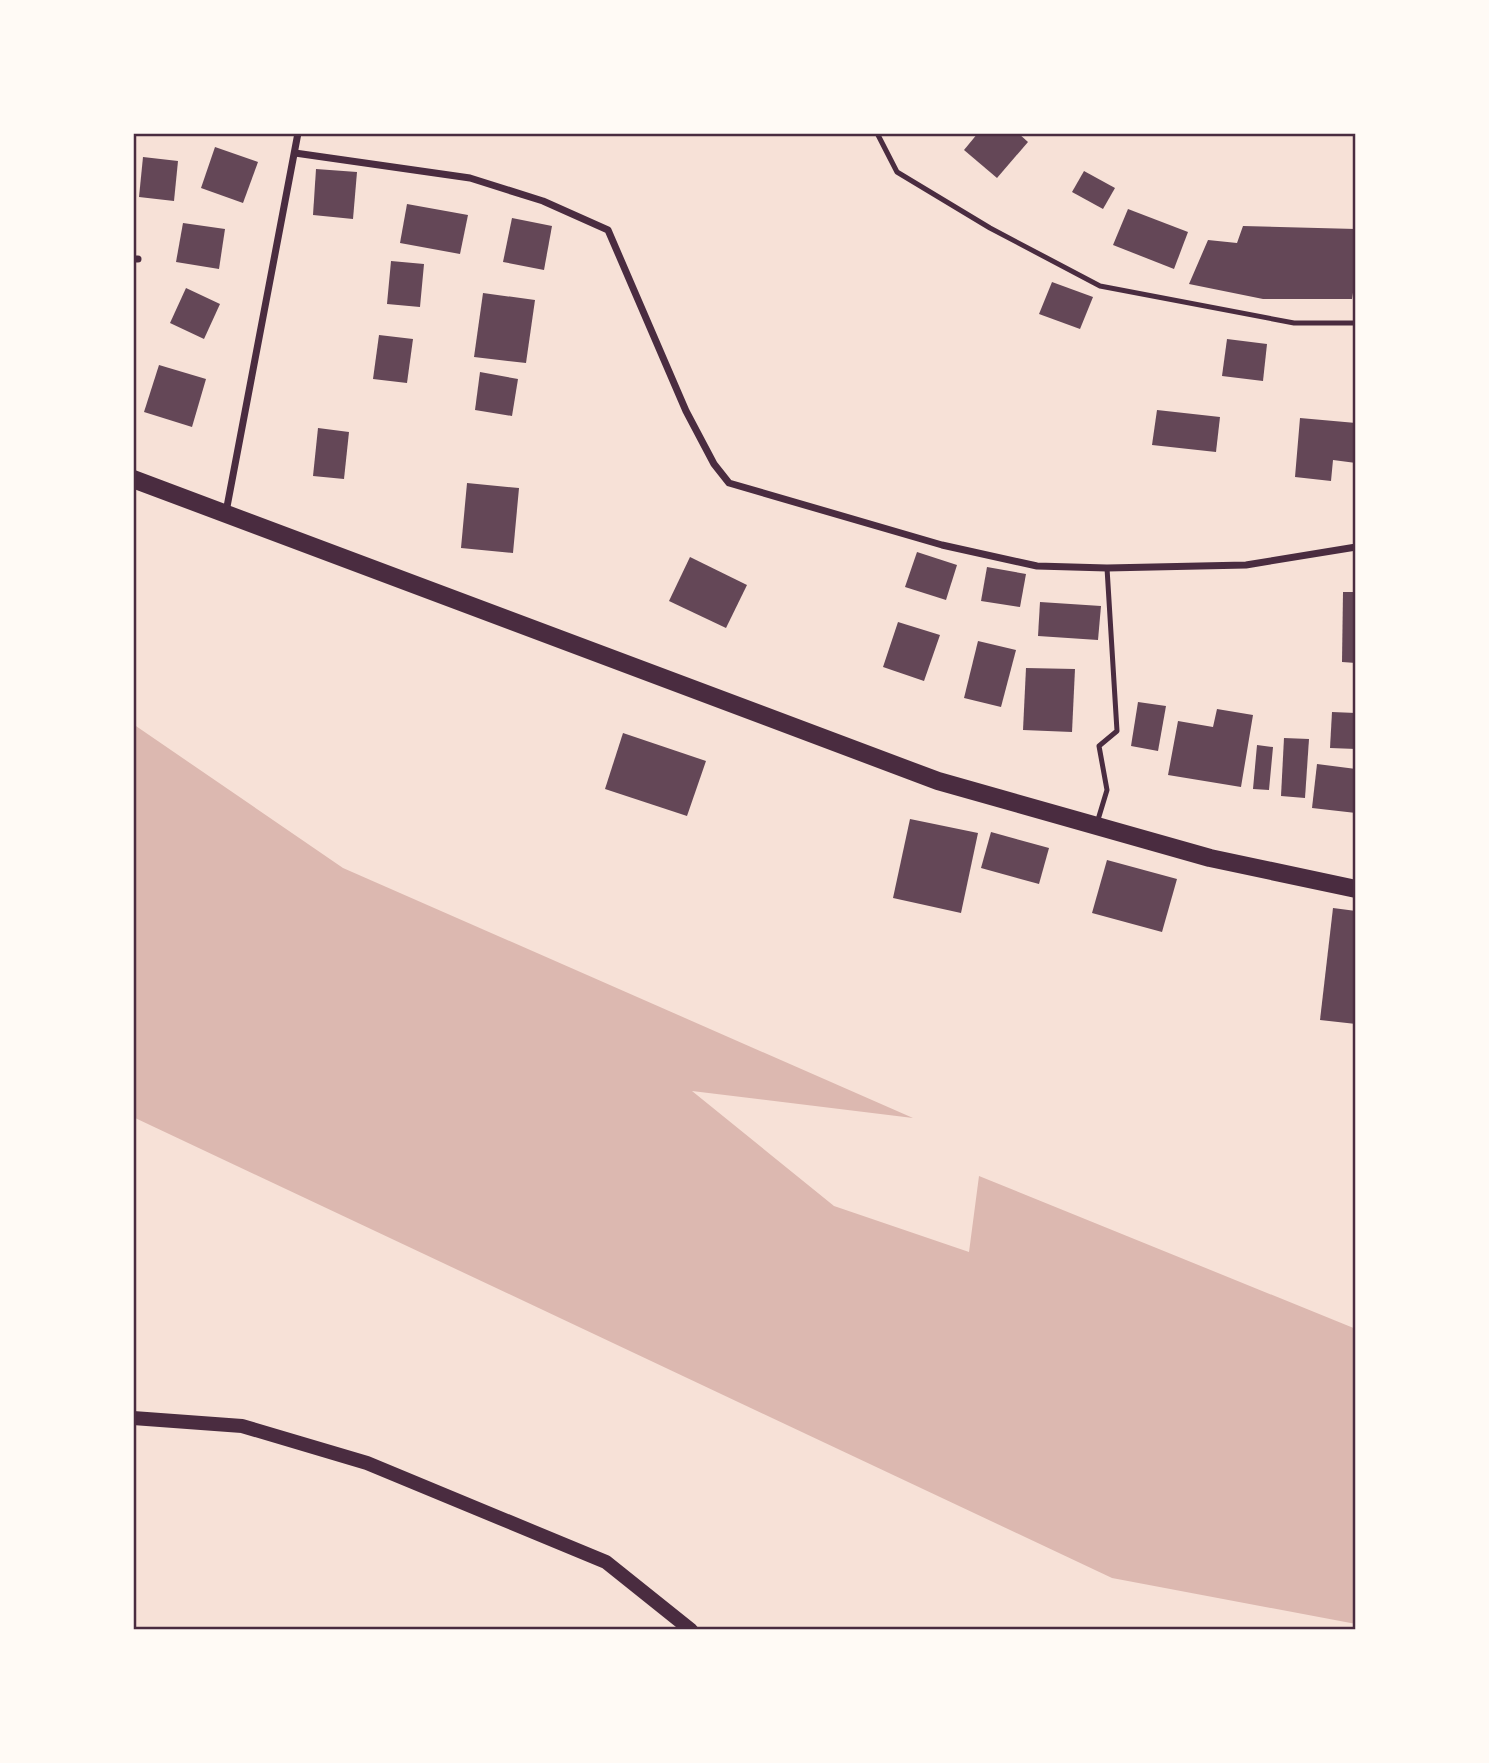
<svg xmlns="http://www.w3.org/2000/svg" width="1489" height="1763" font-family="'Alegreya Sans',sans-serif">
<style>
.water{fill:#dcb8b0}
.building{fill:#644757}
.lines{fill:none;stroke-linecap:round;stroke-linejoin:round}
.service{stroke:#4a2c40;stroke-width:5}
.minor{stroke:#4a2c40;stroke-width:7}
.secondary{stroke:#4a2c40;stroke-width:14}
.primary{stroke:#4a2c40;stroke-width:18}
.neatline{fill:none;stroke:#4a2c40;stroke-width:2.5}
</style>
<rect width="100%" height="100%" fill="#f7e1d7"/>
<path class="water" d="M133,724L343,868L913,1118L692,1091L834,1206L969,1252L979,1176L1356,1329V1624L1112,1578L133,1117Z"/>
<g class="building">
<path d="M978,133H1018L1028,142L997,178L964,150Z"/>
<path d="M215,147L258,162L243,203L201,188Z"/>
<path d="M143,157L178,161L174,201L139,197Z"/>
<path d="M316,169L357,172L353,219L313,215Z"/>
<path d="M1084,171L1115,188L1103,209L1072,192Z"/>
<path d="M407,204L468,215L460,254L400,243Z"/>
<path d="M1128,209L1188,232L1174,269L1113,245Z"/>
<path d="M512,218L552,226L544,270L503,262Z"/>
<path d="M183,223L225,229L219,269L176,262Z"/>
<path d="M1243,226L1356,229V274L1352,299H1263L1189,284L1208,240L1237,243Z"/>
<path d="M391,261L424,264L420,307L387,304Z"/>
<path d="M1052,282L1093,297L1080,329L1039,314Z"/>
<path d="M186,288L220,304L204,339L170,323Z"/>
<path d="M483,293L535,300L526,363L474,357Z"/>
<path d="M379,335L413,339L407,383L373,379Z"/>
<path d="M1227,339L1267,344L1263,381L1222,376Z"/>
<path d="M159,365L206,379L192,427L144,412Z"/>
<path d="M480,372L518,379L512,416L475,410Z"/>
<path d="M1157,410L1220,417L1216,452L1152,445Z"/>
<path d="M1300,418L1356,423V463L1333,460L1331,481L1295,477Z"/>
<path d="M318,428L349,432L344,479L313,476Z"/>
<path d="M467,483L519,488L513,553L461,548Z"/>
<path d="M917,552L957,565L946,600L905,587Z"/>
<path d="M690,557L747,585L726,628L669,601Z"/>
<path d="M987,567L1026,574L1020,607L981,601Z"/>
<path d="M1343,592H1356V663L1342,662Z"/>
<path d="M1040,602L1101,606L1098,640L1038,636Z"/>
<path d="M898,622L940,635L924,681L883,667Z"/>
<path d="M978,641L1016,650L1001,707L964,698Z"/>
<path d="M1026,668L1075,669L1072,732L1023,730Z"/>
<path d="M1138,702L1166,706L1158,751L1131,746Z"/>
<path d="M1217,709L1253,715L1241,787L1168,775L1178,721L1213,727Z"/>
<path d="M1332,712L1356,713V749L1330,748Z"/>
<path d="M623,733L706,761L687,816L605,789Z"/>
<path d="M1284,738L1309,739L1305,798L1281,796Z"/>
<path d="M1257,745L1273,747L1269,790L1253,789Z"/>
<path d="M1317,764L1356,769V813L1312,808Z"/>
<path d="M910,819L978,833L961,913L893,898Z"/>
<path d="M991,832L1049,848L1039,884L981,868Z"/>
<path d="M1107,860L1177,879L1162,932L1092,913Z"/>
<path d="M1333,908L1356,911V1024L1320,1020Z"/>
</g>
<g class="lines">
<g class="service">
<path d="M877,133L897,172L990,228L1100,286L1294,323H1356"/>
<path d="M1097,823L1107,790L1099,746L1117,731L1107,568"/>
</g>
<g class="minor">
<path d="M295,153L470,178L543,201L608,230L686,411L714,464L729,483L942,545L1037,566L1107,568L1246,565L1356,547"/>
<path d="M133,259H138"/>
<path d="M226,512L298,133"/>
</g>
<path class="secondary" d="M133,1418L242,1426L367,1463L606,1562L691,1630"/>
<path class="primary" d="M133,479L938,781L1210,858L1356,889"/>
</g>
<rect width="1489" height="1763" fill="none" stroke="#fffaf5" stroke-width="270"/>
<rect x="135" y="135" width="1219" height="1493" class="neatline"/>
</svg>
